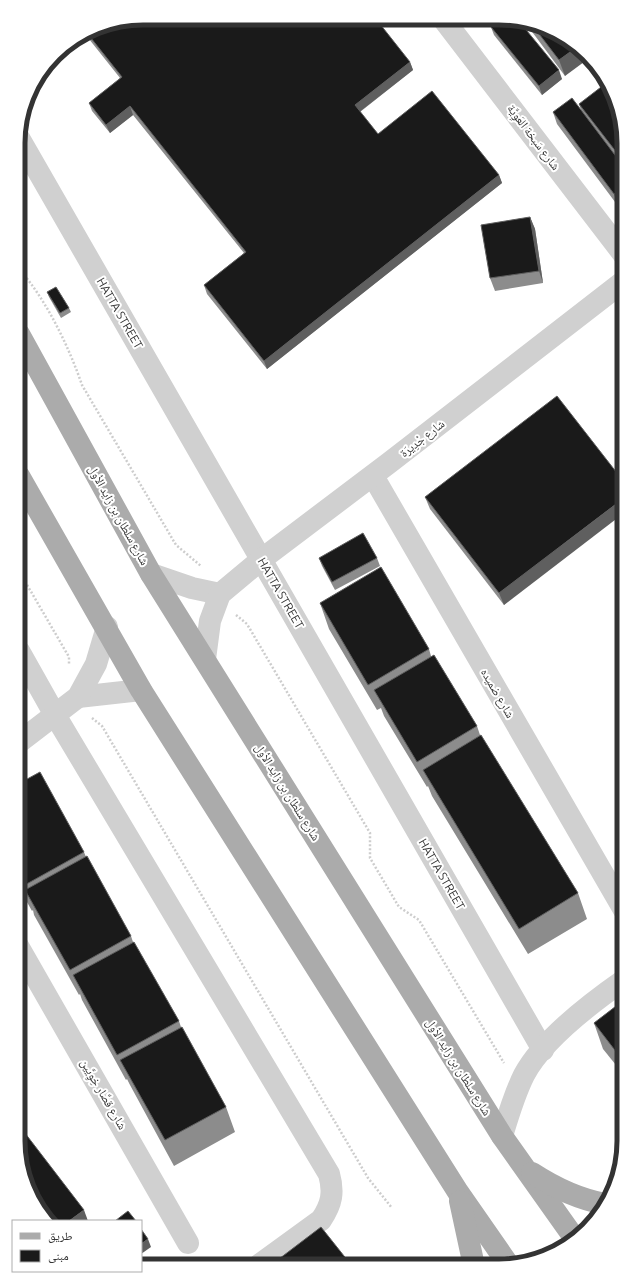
<svg xmlns="http://www.w3.org/2000/svg" width="642" height="1284" font-family="Ubuntu,'Noto Naskh Arabic',sans-serif">
<style>
.lines{fill:none;stroke-linecap:round;stroke-linejoin:round}
.path{stroke:#cdcdcd;stroke-width:2.5;stroke-dasharray:2 2;stroke-linecap:butt}
.minor{stroke:#d0d0d0;stroke-width:22}
.major{stroke:#ababab;stroke-width:22}
.wall{fill:#8c8c8c}
.shaded-wall{fill:#5f5f5f}
.building{fill:#1a1a1a;stroke:#5f5f5f}
.labels{text-anchor:middle;dominant-baseline:central;stroke-width:4;stroke-linejoin:round;paint-order:stroke}
.street-label{font-size:12px;fill:#333;stroke:#fff}
.rim{fill:none;stroke:#333;stroke-width:5}
</style>
<rect width="100%" height="100%" fill="#fff"/>
<g class="lines">
<g class="path">
<path d="M19,269C46,299 69,347 82,385L176,545L201,566"/>
<path d="M19,571L69,657V664"/>
<path d="M236,615L247,624L370,833V858L399,907L419,920L504,1063"/>
<path d="M92,718L102,726L368,1178L392,1208"/>
</g>
<g class="minor">
<path d="M444,20L624,255"/>
<path d="M19,138L543,1050"/>
<path d="M373,476L624,910"/>
<path d="M151,574L192,588L220,594"/>
<path d="M19,651L55,715L329,1174C334,1192 332,1204 321,1220L259,1265"/>
<path d="M205,659L210,621L220,594L262,559L389,463L624,281"/>
<path d="M78,697L141,690"/>
<path d="M18,743L78,697L96,664L107,627"/>
<path d="M18,946L188,1243"/>
<path d="M502,1136C508,1116 514,1095 524,1075C543,1039 591,1003 624,980"/>
</g>
<g class="major">
<path d="M19,334L151,574L502,1136L575,1239"/>
<path d="M19,476L141,690L458,1192L508,1264"/>
<path d="M532,1173C555,1188 578,1199 605,1204"/>
<path d="M460,1201L474,1266"/>
</g>
</g>
<g class="wall">
<path d="M524,21L581,49L565,76Z"/>
<path d="M96,27L410,62L413,70L360,112L378,134L499,175L502,183L267,369L207,294L204,285L244,253L133,115L110,133L92,111L89,103L120,78L85,34Z"/>
<path d="M491,27L562,79L542,95L494,35Z"/>
<path d="M579,104L624,143V202L618,206L557,124L553,112L581,110Z"/>
<path d="M530,217L535,229L543,283L495,291L490,278Z"/>
<path d="M47,292L69,308L71,312L61,318L49,297Z"/>
<path d="M624,401V419L618,405Z"/>
<path d="M624,482L504,605L430,509L425,497Z"/>
<path d="M319,558H377L380,566L335,590L322,566Z"/>
<path d="M320,603L429,649L431,656L477,726L480,735L578,893L587,919L528,954L432,796L428,786L427,787L384,716L381,708L377,710L329,629Z"/>
<path d="M18,784L84,852L86,857L131,936L133,942L179,1021L181,1027L226,1107L235,1132L174,1166L130,1085L127,1079L126,1080L82,1000L80,994L79,995L34,915L33,910L32,911L18,886Z"/>
<path d="M624,1000V1075L603,1049L594,1023Z"/>
</g>
<g class="shaded-wall">
<path d="M577,47L581,49L588,59L565,76L559,60Z"/>
<path d="M410,62L413,70L358,113L355,105Z"/>
<path d="M559,70L562,79L542,95L539,86Z"/>
<path d="M130,106L133,115L110,133L106,125Z"/>
<path d="M499,175L502,183L267,369L264,361Z"/>
<path d="M624,187V202L618,206L614,194Z"/>
<path d="M530,217L535,229L543,283L539,271Z"/>
<path d="M624,498V513L504,605L499,593Z"/>
<path d="M84,1210L88,1221H69Z"/>
<path d="M148,1239L151,1247L141,1254V1244Z"/>
</g>
<g class="building">
<path d="M143,18L376,19L410,62L355,105L378,134L432,91L499,175L264,361L204,285L246,252L130,106L106,125L89,103L122,77L87,33L96,27Z"/>
<path d="M499,20H518L559,70L539,86L491,27Z"/>
<path d="M533,26L577,47L559,60Z"/>
<path d="M605,84L617,103L624,143V162L579,104Z"/>
<path d="M572,98L624,167V187L614,194L553,112Z"/>
<path d="M530,217L539,271L490,278L481,225Z"/>
<path d="M56,287L69,308L60,313L47,292Z"/>
<path d="M557,396L624,482V498L499,593L425,497Z"/>
<path d="M624,401V412L618,405Z"/>
<path d="M363,533L377,558L332,582L319,558Z"/>
<path d="M381,567L429,649L368,685L320,603Z"/>
<path d="M434,655L477,726L417,762L374,690Z"/>
<path d="M481,735L578,893L519,929L423,770Z"/>
<path d="M40,772L84,852L23,886L18,877V784Z"/>
<path d="M87,856L131,936L70,970L25,890Z"/>
<path d="M134,942L179,1021L117,1055L73,975Z"/>
<path d="M624,1000V1062L594,1023Z"/>
<path d="M182,1027L226,1107L165,1140L120,1060Z"/>
<path d="M18,1124L84,1210L69,1221H52L25,1181L18,1141Z"/>
<path d="M128,1211L136,1221H115Z"/>
<path d="M321,1227L352,1266L271,1265Z"/>
<path d="M141,1229L148,1239L141,1244Z"/>
</g>
<g class="labels">
<g class="street-label">
<text transform="translate(534 137) rotate(53)">شارع سَبخة العَوِيَّة</text>
<text transform="translate(120 313) rotate(60)">HATTA STREET</text>
<text transform="translate(422 438) rotate(-38)">شارع جْدِيرَة</text>
<text transform="translate(119 515) rotate(61)">شارع سلطان بن زايد الأول</text>
<text transform="translate(281 593) rotate(60)">HATTA STREET</text>
<text transform="translate(498 693) rotate(60)">شارع ضميده</text>
<text transform="translate(288 792) rotate(58)">شارع سلطان بن زايد الأول</text>
<text transform="translate(442 874) rotate(60)">HATTA STREET</text>
<text transform="translate(459 1067) rotate(58)">شارع سلطان بن زايد الأول</text>
<text transform="translate(104 1094) rotate(60)">شارع قصَّار خِوِيَّين</text>
</g>
</g>
<path d="M0 0H642V1284H0ZM143 25H499A118 118 0 0 1 617 143V1141A118 118 0 0 1 499 1259H143A118 118 0 0 1 25 1141V143A118 118 0 0 1 143 25Z" fill="#fff" fill-rule="evenodd"/>
<path class="rim" d="M143 25H499A118 118 0 0 1 617 143V1141A118 118 0 0 1 499 1259H143A118 118 0 0 1 25 1141V143A118 118 0 0 1 143 25Z"/>
<rect x="12" y="1220" width="130" height="52" fill="#ffffff" stroke="#adadad"/>
<rect x="20" y="1233" width="20" height="6" fill="#ababab" stroke="#adadad"/>
<text x="48" y="1240" font-size="12" fill="#333333">طريق</text>
<rect x="20" y="1250" width="20" height="12" fill="#1a1a1a" stroke="#adadad"/>
<text x="48" y="1260" font-size="12" fill="#333333">مبنى</text>
</svg>
